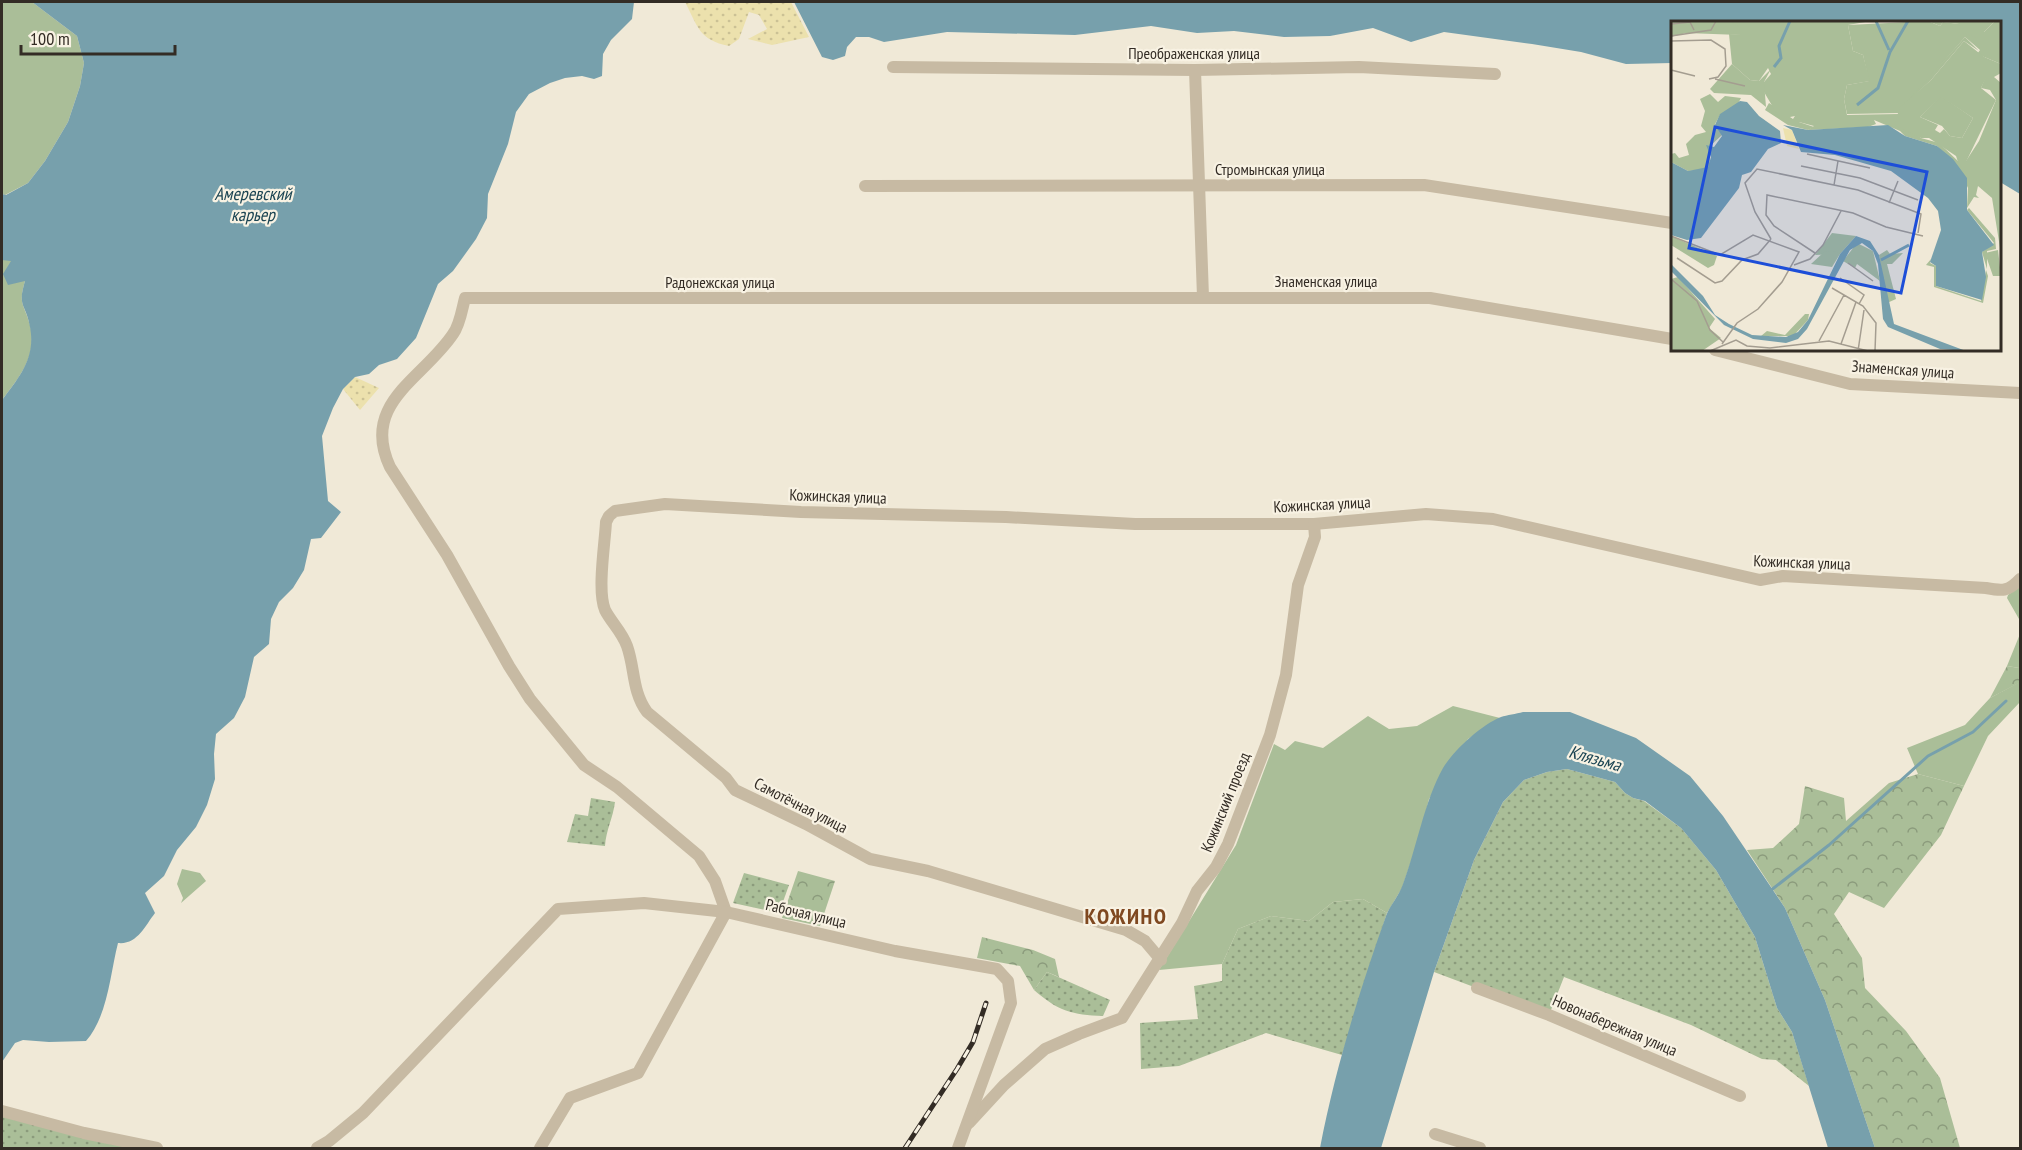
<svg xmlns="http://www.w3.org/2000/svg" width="2022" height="1150" font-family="'PT Sans Narrow',sans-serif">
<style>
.green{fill:#aabe98}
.forest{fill:url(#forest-crowns)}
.sand{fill:url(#sand-dots)}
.garden{fill:url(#garden-dots)}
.water{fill:#77a0ac}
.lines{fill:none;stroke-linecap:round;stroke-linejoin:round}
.stream{stroke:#77a0ac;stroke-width:3}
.street{stroke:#c7baa3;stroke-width:12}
.rail-casing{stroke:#332c25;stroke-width:5}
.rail{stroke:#f8f2e3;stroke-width:3;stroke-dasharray:9;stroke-linecap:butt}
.labels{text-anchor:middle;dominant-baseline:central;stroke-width:4.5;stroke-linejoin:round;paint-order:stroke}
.street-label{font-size:16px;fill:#332c25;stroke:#f8f2e3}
.water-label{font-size:18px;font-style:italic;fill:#1c4553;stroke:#f8f2e3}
.district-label{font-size:22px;font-weight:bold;letter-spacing:1.5px;fill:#7f4820;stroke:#f8f2e3}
.inset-river{fill:none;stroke:#77a0ac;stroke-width:3}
.inset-road{fill:none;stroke:#a49d90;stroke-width:1.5}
.view{fill:#1d4ed8;fill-opacity:0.15;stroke:#1d4ed8;stroke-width:3}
.inset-edge{fill:none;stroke:#332c25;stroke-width:3}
</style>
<defs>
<pattern id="forest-crowns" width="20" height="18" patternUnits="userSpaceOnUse" patternTransform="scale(1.5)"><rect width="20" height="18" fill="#aabe98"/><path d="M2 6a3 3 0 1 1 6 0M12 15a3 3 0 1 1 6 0" fill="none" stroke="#8b9b7c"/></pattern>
<pattern id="sand-dots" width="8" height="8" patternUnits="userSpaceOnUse" patternTransform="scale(1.5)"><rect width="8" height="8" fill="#ece1ad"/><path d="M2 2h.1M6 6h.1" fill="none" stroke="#cbc195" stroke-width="1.8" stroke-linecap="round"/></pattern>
<pattern id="garden-dots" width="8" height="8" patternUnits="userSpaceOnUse" patternTransform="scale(1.5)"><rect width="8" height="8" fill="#aabe98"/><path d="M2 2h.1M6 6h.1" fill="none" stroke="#8b9b7c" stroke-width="1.8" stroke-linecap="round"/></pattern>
</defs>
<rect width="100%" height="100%" fill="#f0e9d7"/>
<g class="green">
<path d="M2,2H32L77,36L84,63L80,86L68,122L45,161L28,183L5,195L2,194Z"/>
<path d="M2,260H11L25,281C18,305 24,303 30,325C38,356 19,377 2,400Z"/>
<path d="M2020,586V660L2019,668L2007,666L2020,634L2019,619L2007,598L2008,595Z"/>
<path d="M2020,682V702L1988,736L1964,786L1918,774L1907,748L1965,725L1990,698Z"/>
<path d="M1453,706L1500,718L1468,739L1429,799L1420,835L1402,888L1387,913L1363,899L1333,902L1309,921L1271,916L1238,929L1222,964L1159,970L1236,845L1274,744L1285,750L1295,741L1323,748L1368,716L1389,729L1417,726Z"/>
<path d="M182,869L200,873L206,881L181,903L183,898L177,884Z"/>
</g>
<g class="forest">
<path d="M2020,660V686L2019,683L1990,698L2007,666L2019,668Z"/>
<path d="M1918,774L1964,786L1941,835L1884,908L1849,892L1834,914L1862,958L1865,988L1906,1031L1940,1078L1960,1148H1875L1825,1000L1785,908L1747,850L1773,848L1799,824L1805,786L1844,798L1846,821L1889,783Z"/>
<path d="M798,871L835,881L820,926L782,918Z"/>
<path d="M982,937L1033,950L1055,959L1059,977L1047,972L1034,990L1020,966L977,958Z"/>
</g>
<g class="sand">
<path d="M685,2H791L809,37L772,45L748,39L767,29L759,15L749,12L739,39L729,46C699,40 698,27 685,2Z"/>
<path d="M355,377L379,388L360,410L343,389Z"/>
</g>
<g class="garden">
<path d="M1567,769L1615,782L1625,793L1633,798L1644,801L1681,828L1716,870L1755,937L1777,1008L1792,1032L1809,1086L1776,1060L1762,1059L1691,1025L1564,977L1549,1015L1434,972L1474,860L1503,802L1524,780L1547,772Z"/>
<path d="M591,798L615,802C613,818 606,830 605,846L567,842L575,814L588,816Z"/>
<path d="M744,873L789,885L779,913L733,903Z"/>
<path d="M1363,899L1387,913L1342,1055L1266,1033L1179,1066L1141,1069L1140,1023L1198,1019L1194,986L1222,981V964L1238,929L1271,916L1309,921L1333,902Z"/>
<path d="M1047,972L1110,1000L1103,1016C1072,1015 1058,1011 1034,990Z"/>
<path d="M2,1111L157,1148H2Z"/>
</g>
<g class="water">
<path d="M32,2H634L632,19L611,40L603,54L602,76L594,79L582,76L565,78L550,83L529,94L516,112L508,144L488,194L487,218L476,239L453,271L438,284L416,338L397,359L379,365L369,374L355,377L343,389L333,408L322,436L328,501L341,512L321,538L311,539L304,570L293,588L279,602L271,619L269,644L254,657L245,697L234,718L216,734L214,754L215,779L207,805L196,827L177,850L164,876L145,893L155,913C145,926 137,945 118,943C110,974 108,1016 86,1041L49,1042L23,1040L15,1043L2,1062V400C19,377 36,358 30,327C26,303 17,308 25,281L8,285L3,274L11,261L2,260V194L6,195L28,183L45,161L68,122L80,86L84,63L77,36Z"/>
<path d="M794,2H2020V194L2000,182V22H1672V63L1626,64L1581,52L1532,44L1444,32L1411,42L1373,28L1330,36L1284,37L1234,31L1197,33L1151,26L1075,35L947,32L884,42L869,37H856L847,47L845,56L833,60L822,57Z"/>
<path d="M1523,712H1570L1636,738L1690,776L1723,816L1785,908L1825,1000L1875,1148H1828L1792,1032L1777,1008L1755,937L1716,870L1681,828L1645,801L1633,798L1625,793L1615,782L1567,769L1547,772L1524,780L1503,802L1474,860L1434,972L1381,1148H1320C1335,1070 1359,992 1386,916C1390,905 1399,896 1403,884C1417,847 1424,802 1443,768C1454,750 1481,725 1501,717C1507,715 1516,714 1523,712Z"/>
</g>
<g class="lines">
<path class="stream" d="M1770,891L1829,845L1928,756L1973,732L2006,701"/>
<g class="street">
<path d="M893,67L1195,70L1359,67L1495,74"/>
<path d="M1195,70L1203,297"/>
<path d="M865,186L1424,185L1672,223"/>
<path d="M1715,350L1850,384L2020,393"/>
<path d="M726,912L715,881L699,856L617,787L584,765L530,699L509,666L447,555L390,467C360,403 423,379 453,334C460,325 462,309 465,298H1430L1672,339"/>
<path d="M1161,960L1145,941L1126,930L928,871L870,859L806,824L735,790L726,778L647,712C632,692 635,668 627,646C622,632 611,622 605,610C597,591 605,543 606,522L609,516L615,511L665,504L801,512L1006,517L1135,524H1314L1426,514L1493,519L1760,580L1783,576L1986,588C2002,591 2008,592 2020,579"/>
<path d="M1477,988L1549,1015L1740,1096"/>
<path d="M2,1111L84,1133L157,1148"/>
<path d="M969,1123L1004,1085L1045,1049L1079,1034L1122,1018L1182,923L1197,891L1216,867L1228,844L1270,735L1286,675L1298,585L1315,537L1314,524"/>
<path d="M1435,1134L1480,1148"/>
<path d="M317,1148L329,1141L363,1113L558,909L644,903L726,912L895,951L997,969L1008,981L1011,1003L958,1148"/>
<path d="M540,1148L570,1098L638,1073L726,912"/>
</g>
<g class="rail-casing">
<path id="rail" d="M905,1148L957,1069L973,1042L986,1003"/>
</g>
<use href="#rail" class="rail"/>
</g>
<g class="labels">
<g class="street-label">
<text x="1194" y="53">Преображенская улица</text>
<text x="1270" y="169">Стромынская улица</text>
<text x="1326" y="281">Знаменская улица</text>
<text x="720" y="282">Радонежская улица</text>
<text transform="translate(1903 369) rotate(4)">Знаменская улица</text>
<text transform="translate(838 496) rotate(2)">Кожинская улица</text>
<text transform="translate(1322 504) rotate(-3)">Кожинская улица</text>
<text transform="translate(1802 562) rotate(2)">Кожинская улица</text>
<text transform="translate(1225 802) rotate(-68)">Кожинский проезд</text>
<text transform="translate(801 805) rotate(27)">Самотёчная улица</text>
<text transform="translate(806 913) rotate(13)">Рабочая улица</text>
<text transform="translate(1615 1025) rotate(23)">Новонабережная улица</text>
</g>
<g class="water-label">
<text x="253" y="193">Амеревский<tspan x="253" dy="21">карьер</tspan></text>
<text transform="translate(1595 758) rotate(16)">Клязьма</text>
</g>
<g class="district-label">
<text x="1126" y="916">КОЖИНО</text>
</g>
</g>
<g transform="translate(1671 21)">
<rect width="330" height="330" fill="#f0e9d7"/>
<path d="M257,0L269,5L272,1L288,3L313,11L324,0H330V43L306,33L309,29L294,16L228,92L176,93L173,78L176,64L198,60L192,34L182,30L177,4ZM39,73L47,81L54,75L70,77L65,86L49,94L44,103L51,114L38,126L39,144L34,149L17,150L0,141V133L4,132L8,137L18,134L15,123L24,114L35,111L30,105L34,90L29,78ZM116,79L132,87L128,101L143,106L137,109L117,104L94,89L98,82L122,98L129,87ZM298,187L324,217L325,228L316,230V248L311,231L323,222L296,189ZM161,212L185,215L169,233L144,234ZM260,238L259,242L265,245V265L310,280L315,249L317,255L312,282L263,266V246L255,244ZM7,256L44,298L38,307L50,317L31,330H0V258Z" fill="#aabe98"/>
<path d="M58,0H200L177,4L182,30L192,34L199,60L176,64L173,78L176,94L227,93V98L250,117L268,122L288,141L295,140L308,120L325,79L319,69L310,67L315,55L306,33L330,43V52L323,56L330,62V233L321,177L307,165L305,174L308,177L303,176L296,187L297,167L288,149L266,125L234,115L229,110L203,99L205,103L197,106L137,109L143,105L128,101L124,95L109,98L93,71V61L100,53L97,47L88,60L79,59L61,43L58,13L69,14ZM257,0L289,1L324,0L307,17L289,11L288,3L272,1L269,5ZM294,16L308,30L293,20L260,59L233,84ZM270,75L302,97L291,117L279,115L271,105L249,96ZM216,229L219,233L232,232L221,243H216L225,278L216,282L208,234ZM327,229L330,255H322L314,232ZM134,293H138L137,299L122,315H90L96,310L114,314Z" fill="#aabe98"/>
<path d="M112,107L121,109L128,128L116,125Z" fill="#ece1ad"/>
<path d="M0,0H58L68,6L69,14L15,12L0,16ZM293,20L322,43L310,67L325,79L295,141H287L285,135L258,117H250L223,104L229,86L260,59ZM270,76L302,97L291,117L279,115L273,108L269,112L264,109L267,104L249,96ZM61,43L79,59L88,60L100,48L93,61L95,86L80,74L43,72L39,68ZM0,215L46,235L43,244L37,247L0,224ZM186,222L202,230L209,260L186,243L184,247L172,240ZM163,230L169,233L161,246L140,243L153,231Z" fill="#aabe98" fill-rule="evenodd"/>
<path d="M69,80L76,81L88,95L109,110L110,122L97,128L80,151L71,154L68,167L30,217L16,219L0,214V141L17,150L37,146L40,136L35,124L43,126L51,115L44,104L49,93ZM112,104L137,109L217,104L234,115L266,125L282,138L296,157V189L323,224L311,231L315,256L311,279L265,265V245L259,241L270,209L267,190L257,177L220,150L164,134L130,131L121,109ZM185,215L199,220L208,234L223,303L295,330L269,328L217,306L212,298L207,243L202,230L191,222L179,229L136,308L127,318L115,322L82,318L53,304L0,250V243L32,275L44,294L58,303L81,314L115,316L127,311L137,299L169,233Z" fill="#77a0ac"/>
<path class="inset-river" d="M205,0L218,29M103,46L110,37L108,25L119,0M186,84L207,67L219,31L237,0M210,239L238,224"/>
<path class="inset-road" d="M0,3L19,1L23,9M0,15L40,9L45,0M0,20L40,19L54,28L55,45L47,56L38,58M0,49L24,55M44,58L74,65M136,133L199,147M130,145L189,157L247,179M163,164L167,140M218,182L227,160M0,215L49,234L82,214L128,231L111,261L87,288L66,302L51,323M100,218L84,191L74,162L86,148L187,169L250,193L247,212M144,232L103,205L95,194L96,174L182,192L215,206L252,215M6,237L44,262L51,260L71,239L87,233L100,218M177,242L202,260M123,244L139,238L152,224L170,190M169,257L193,274L188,283M0,258L26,280L39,309L52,321M161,267L192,285L205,302L204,330M148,320L173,274M170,323L185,281M39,330L65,319L76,325L99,327L158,320L197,330M119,330H149M187,330L193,289"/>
<path class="view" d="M44,106L256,151L230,272L18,227Z"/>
<rect width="330" height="330" class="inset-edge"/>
</g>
<rect width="2022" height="1150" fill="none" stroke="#332c25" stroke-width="6"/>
<path d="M21 45v9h154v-9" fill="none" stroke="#332c25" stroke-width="3"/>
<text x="30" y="45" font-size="18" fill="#332c25" stroke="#f8f2e3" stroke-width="4.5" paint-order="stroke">100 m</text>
</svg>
